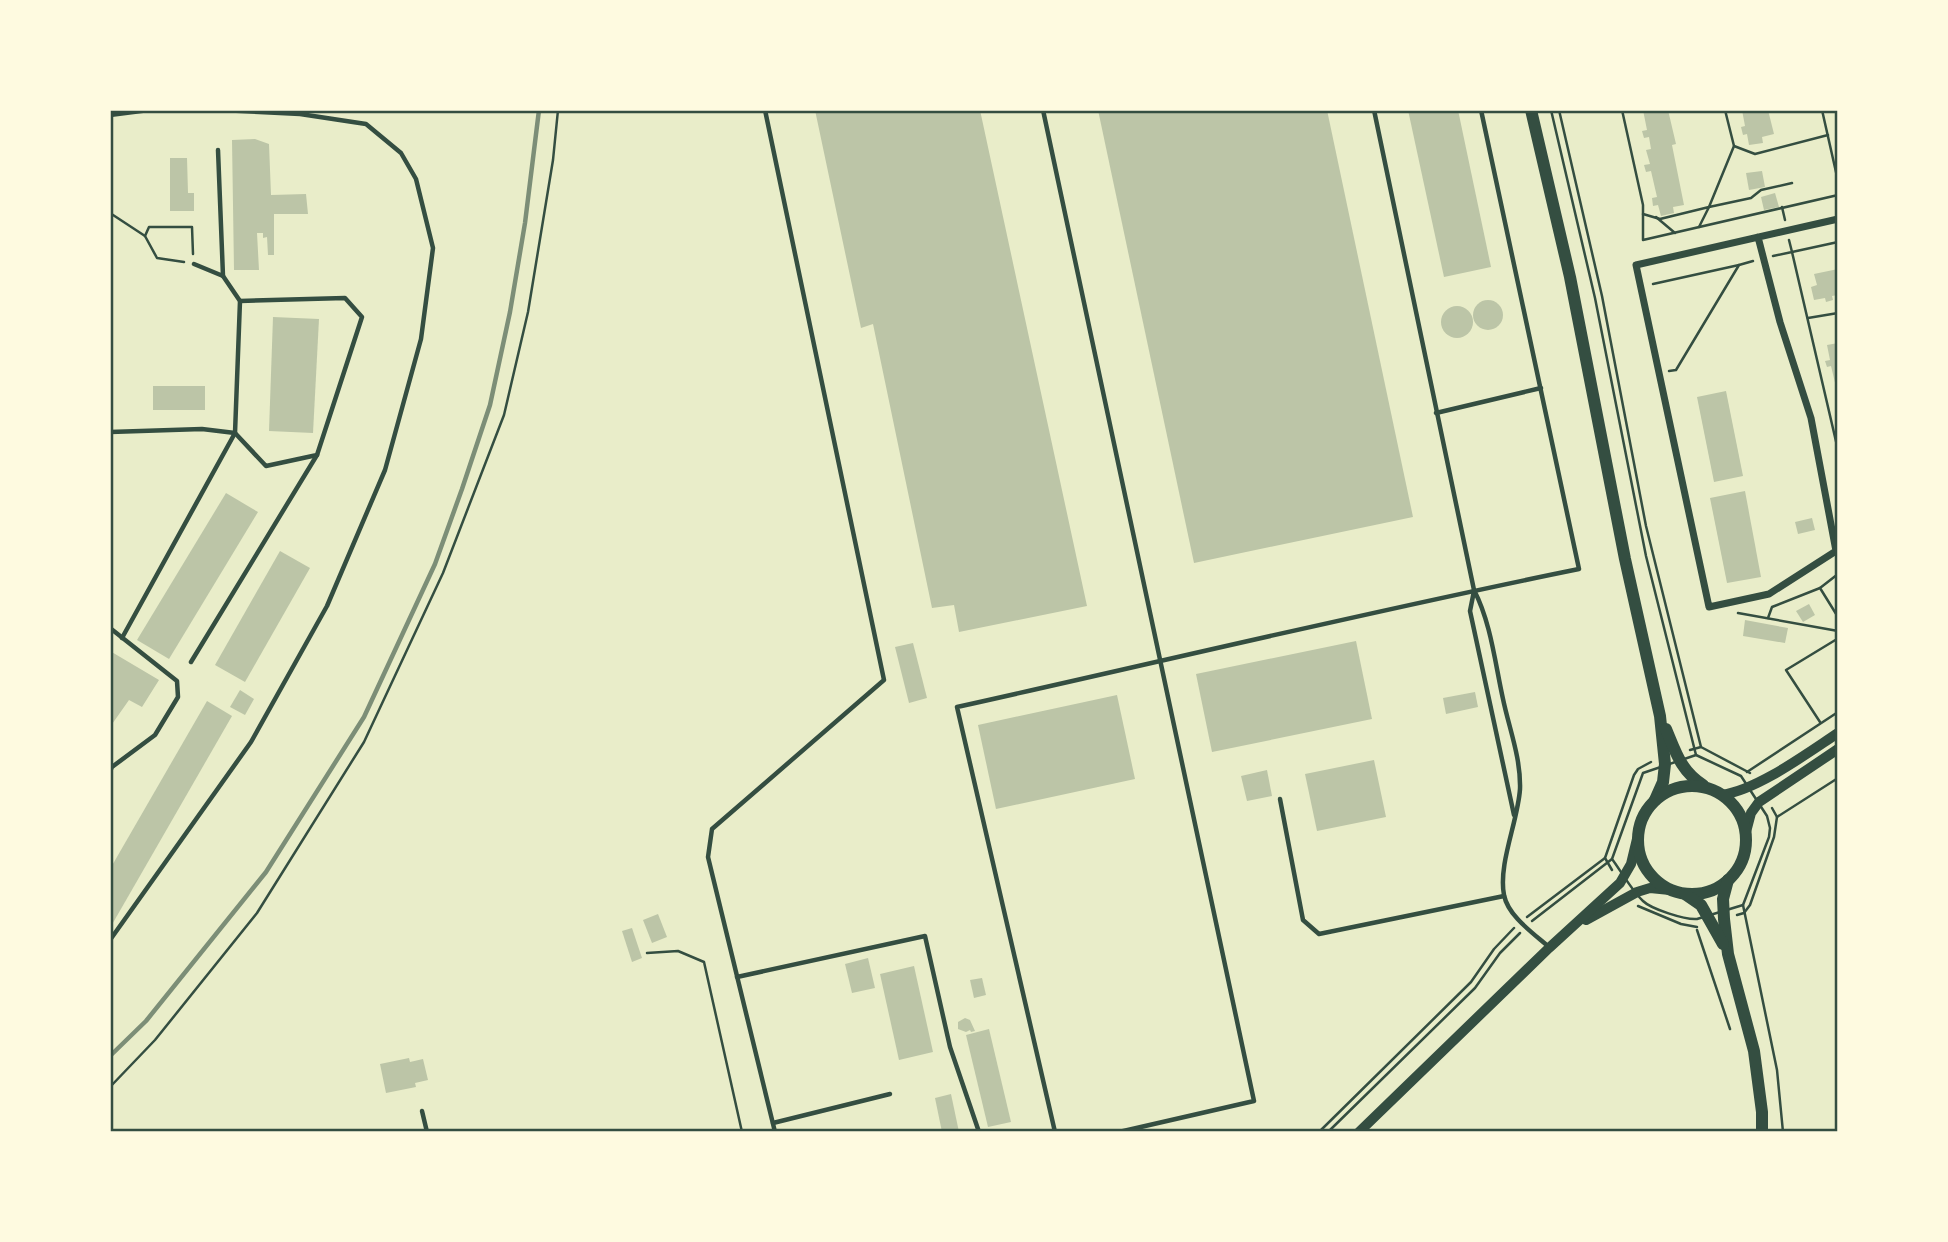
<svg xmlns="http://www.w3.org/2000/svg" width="1948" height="1242" font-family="'Open Sans',sans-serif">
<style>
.building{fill:#bcc5a7}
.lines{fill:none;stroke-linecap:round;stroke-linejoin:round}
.path{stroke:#344e41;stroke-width:2.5}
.service{stroke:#344e41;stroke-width:4.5}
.minor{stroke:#344e41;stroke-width:7}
.tertiary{stroke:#344e41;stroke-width:10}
.secondary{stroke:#344e41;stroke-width:12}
.rail{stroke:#7c8e77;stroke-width:4.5}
.neatline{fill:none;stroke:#344e41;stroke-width:2.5}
</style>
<rect width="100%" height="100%" fill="#e9edc9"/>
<g class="building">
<path d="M815,110H980L1087,606L959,632L954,605L932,608L873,324L861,328Z"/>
<path d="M1098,110H1327L1413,517L1194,563Z"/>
<path d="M1408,110H1458L1491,267L1444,277Z"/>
<path d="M1643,110H1668L1676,144L1672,145L1684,205L1673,207L1674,213L1661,216L1658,205L1653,206L1652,198L1657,197L1651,171L1646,172L1644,165L1650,164L1646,150L1651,149L1649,137L1644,138L1642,131L1647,130Z"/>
<path d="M1742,110H1768L1774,134L1762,137L1763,143L1749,145L1747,134L1743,135L1741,127L1745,126Z"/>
<path d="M255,139L269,144L271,195L306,194L308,214H274V255H268L267,237L263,238V233H257L259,270H234L232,140Z"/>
<path d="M170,158H187L188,193H194V211H170Z"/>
<path d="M1762,171L1765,187L1749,190L1746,173Z"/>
<path d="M1775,193L1779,207L1764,210L1761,197Z"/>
<path d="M1838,269V295L1832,296L1833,300L1826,302L1825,298L1814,300L1811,287L1817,285L1814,274Z"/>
<circle cx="1488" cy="315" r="15"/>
<circle cx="1457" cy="322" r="16"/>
<path d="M273,317L319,319L313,433L269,431Z"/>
<path d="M1838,343V391H1837L1831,366L1827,367L1825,361L1830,360L1827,345Z"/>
<rect x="153" y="386" width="52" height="24"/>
<path d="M1726,391L1743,476L1714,482L1697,397Z"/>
<path d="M1745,491L1761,577L1727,583L1710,498Z"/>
<path d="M226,493L258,512L169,659L137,640Z"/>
<path d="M1812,518L1815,530L1798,534L1795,522Z"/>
<path d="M280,551L310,568L245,682L215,665Z"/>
<path d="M1809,604L1815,615L1803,622L1796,611Z"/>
<path d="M1745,620L1788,628L1785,643L1743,636Z"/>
<path d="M1356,641L1372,719L1212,752L1196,674Z"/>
<path d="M913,643L927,698L909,703L895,647Z"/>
<path d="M110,651L159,680L142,707L129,700L110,727Z"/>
<path d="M240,690L254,699L245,715L230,707Z"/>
<path d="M1475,692L1478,707L1446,714L1443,698Z"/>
<path d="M1117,695L1135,779L996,809L978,725Z"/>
<path d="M207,701L232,716L110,928V869Z"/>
<path d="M1374,760L1386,817L1317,831L1305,774Z"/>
<path d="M1267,770L1272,796L1247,801L1241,776Z"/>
<path d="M658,914L667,937L652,943L643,920Z"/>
<path d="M632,928L642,958L632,962L622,931Z"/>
<path d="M868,958L875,988L852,993L845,964Z"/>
<path d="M914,966L933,1052L899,1060L880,974Z"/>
<path d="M982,978L986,995L974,998L970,980Z"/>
<path d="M965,1018L970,1020L975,1031L971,1032L970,1030L966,1032L958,1029V1022Z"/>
<path d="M989,1029L1011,1122L988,1127L966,1035Z"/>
<path d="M409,1058L410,1062L423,1059L428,1080L415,1083L416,1087L386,1093L380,1064Z"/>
<path d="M951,1094L959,1132H942L935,1098Z"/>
</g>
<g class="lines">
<g class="path">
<path d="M1551,110L1595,298L1646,556L1696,755"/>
<path d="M1559,110L1602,296L1646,526L1701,747L1750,773"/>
<path d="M1622,110L1643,205V240L1838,195"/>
<path d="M1725,110L1734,146L1755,154L1828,135"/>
<path d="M1822,110L1838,181"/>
<path d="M1734,146L1709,207L1751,198L1761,190L1792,183"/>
<path d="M1782,207L1785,220"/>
<path d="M110,213L145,236L157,258L184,262"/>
<path d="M1643,214L1660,219L1709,207L1699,227"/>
<path d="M1656,217L1675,233"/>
<path d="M145,236L149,227H192L193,254"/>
<path d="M1838,242L1792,252L1838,450"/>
<path d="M1773,256L1792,252L1789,240"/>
<path d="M1653,284L1739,265"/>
<path d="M1808,318L1838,313"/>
<path d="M1669,371L1676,370L1739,265L1753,261"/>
<path d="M1838,574L1820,588L1838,617"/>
<path d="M1738,613L1838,631"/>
<path d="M1768,618L1772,607L1820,588"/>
<path d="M1820,722L1786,670L1837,639"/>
<path d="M1690,750L1701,747"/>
<path d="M1696,755L1741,776L1767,816L1770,828L1769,837L1743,905L1697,919C1685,920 1651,909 1643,901C1632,891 1621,871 1612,859L1643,773Z"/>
<path d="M1747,772L1838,712"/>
<path d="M1777,817L1838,778"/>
<path d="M1612,870L1605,858L1634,775L1638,769L1651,762"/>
<path d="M1743,905L1777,1070L1783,1132"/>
<path d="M1638,906L1681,924L1697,927"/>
<path d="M1737,915L1744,913L1750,905L1774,837L1777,817L1772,808"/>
<path d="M1527,917L1605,858"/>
<path d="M1532,921L1612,859"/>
<path d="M1697,930L1730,1029"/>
<path d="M647,953L678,951L704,962L742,1132"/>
<path d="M110,1087L155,1040L257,913L364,742L443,573L504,415L528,312L553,160L558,110"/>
<path d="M1319,1132L1471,982L1494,949L1514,928"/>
<path d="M1328,1132L1475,988L1500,953L1520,933"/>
</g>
<g class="service">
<path d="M765,110L884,680L712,829L708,857L775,1132"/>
<path d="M1043,110L1254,1101L1119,1132"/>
<path d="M1374,110L1474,590C1491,623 1495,663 1503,699C1509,728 1521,758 1520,789C1518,821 1498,864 1504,895C1508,916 1533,933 1549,947"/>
<path d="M110,115L149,110"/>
<path d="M194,264L223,276L218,150"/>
<path d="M1436,413L1541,388"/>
<path d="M110,432L202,429L235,433L266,466L317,455L362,317L345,298L240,301"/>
<path d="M1474,591L1470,611L1514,815"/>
<path d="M110,628L177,681L178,697L155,735L112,767L110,771"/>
<path d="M122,638L235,433L240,301L223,276"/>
<path d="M191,662L317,455"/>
<path d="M1280,799L1303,920L1319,934L1504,896"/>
<path d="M110,940L251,742L327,606L385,470L421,339L433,248L416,179L401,153L366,124L300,114L221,110"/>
<path d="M737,977L925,936L950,1047L979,1132"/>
<path d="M422,1111L427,1132"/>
<path d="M773,1123L890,1094"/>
<path d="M1055,1132L957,707C1164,661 1371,611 1579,569L1481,110"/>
</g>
<path class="minor" d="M1758,237L1780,322L1811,418L1836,551L1769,594L1709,607L1636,265L1838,219"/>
<g class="tertiary">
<path d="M1722,795C1759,789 1806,754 1838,733"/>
<path d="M1746,832L1751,813L1759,802L1838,749"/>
<path d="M1586,920L1637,892L1650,888L1670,890"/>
<path d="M1359,1132L1549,948L1620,883L1631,864L1637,839"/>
</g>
<g class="secondary">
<path d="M1531,110L1570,277L1625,559L1660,716L1665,764L1663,782L1655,800"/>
<path d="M1666,729C1676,753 1681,771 1703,785"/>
<circle cx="1692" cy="840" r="54"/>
<path d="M1728,880L1723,899L1724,919L1728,954L1754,1051L1762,1112V1132"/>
<path d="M1685,894L1701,905L1723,944"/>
</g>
<path class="rail" d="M110,1056L146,1021L266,872L364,717L435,564L462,489L490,405L510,312L525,223L539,110"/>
</g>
<rect width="1948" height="1242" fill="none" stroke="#fefae0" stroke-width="224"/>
<rect x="112" y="112" width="1724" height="1018" class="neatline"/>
</svg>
